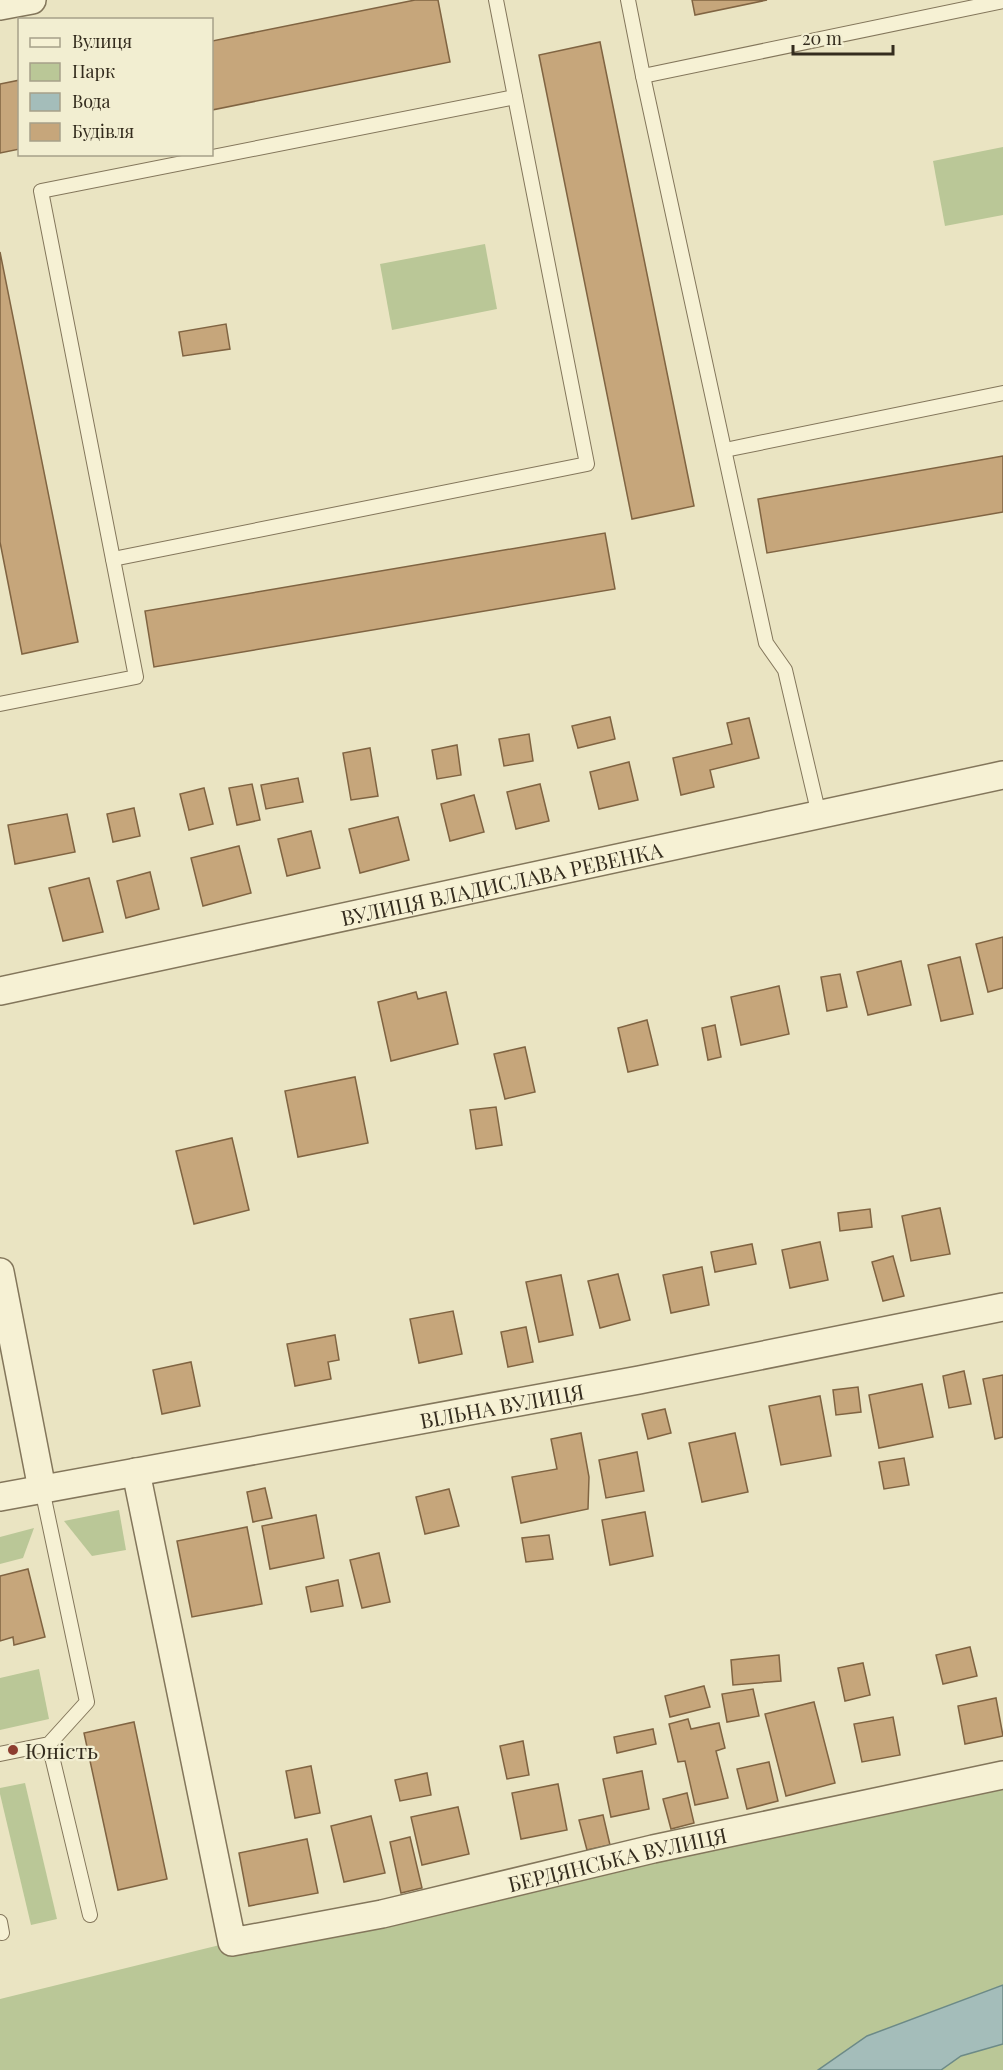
<svg xmlns="http://www.w3.org/2000/svg" width="1003" height="2070" font-family="'Playfair Display',serif">
<style>
.green{fill:#bac797}
.water{fill:#a4bdba;stroke:#6c8a87;stroke-width:1.5}
.building{fill:#c6a67b;stroke:#806442;stroke-width:1.5}
.lines{fill:none;stroke-linecap:round;stroke-linejoin:round}
.service-casing{stroke:#83765b;stroke-width:16}
.minor-casing{stroke:#83765b;stroke-width:30}
.service{stroke:#f6f1d4;stroke-width:14}
.minor{stroke:#f6f1d4;stroke-width:27}
.poi-dot{fill:#8d3d2f;stroke:#f2eed1;stroke-width:2}
.labels{text-anchor:middle;dominant-baseline:central;stroke-width:4.5;stroke-linejoin:round;paint-order:stroke}
.street-label{font-size:21px;fill:#342c1e;stroke:#f2eed1}
.poi-label{font-size:21px;fill:#342c1e;stroke:#f2eed1;text-anchor:start}
</style>
<rect width="100%" height="100%" fill="#eae4c2"/>
<g class="green">
<path d="M1003,147V215L945,226L933,161Z"/>
<path d="M485,244L497,309L392,330L380,264Z"/>
<path d="M119,1510L126,1550L92,1556L64,1521Z"/>
<path d="M34,1528L23,1558L0,1564V1537Z"/>
<path d="M39,1669L49,1719L0,1730V1678Z"/>
<path d="M1003,1775V2070H0V1999L232,1942Z"/>
<path d="M25,1783L57,1919L31,1925L0,1794V1788Z"/>
</g>
<path class="water" d="M1003,1985V2044L961,2056L941,2070H818L867,2036Z"/>
<g class="building">
<path d="M415,0H438L450,62L212,110V41Z"/>
<path d="M692,0H767L695,15Z"/>
<path d="M600,42L694,506L632,519L539,55Z"/>
<path d="M20,80V149L0,153V84Z"/>
<path d="M0,252L78,642L22,654L0,542Z"/>
<path d="M226,324L230,349L183,356L179,332Z"/>
<path d="M1003,456V512L767,553L758,499Z"/>
<path d="M605,533L615,589L154,667L145,611Z"/>
<path d="M610,717L615,739L578,748L572,726Z"/>
<path d="M749,718L759,758L710,770L714,787L681,795L673,758L732,744L727,723Z"/>
<path d="M529,734L533,761L504,766L499,739Z"/>
<path d="M457,745L461,775L437,779L432,750Z"/>
<path d="M370,748L378,796L351,800L343,753Z"/>
<path d="M629,762L638,800L599,809L590,772Z"/>
<path d="M298,778L303,802L266,809L261,785Z"/>
<path d="M252,784L260,820L237,825L229,788Z"/>
<path d="M540,784L549,821L516,829L507,792Z"/>
<path d="M204,788L213,824L189,830L180,794Z"/>
<path d="M474,795L484,832L450,841L441,804Z"/>
<path d="M134,808L140,836L113,842L107,814Z"/>
<path d="M67,814L75,852L15,864L8,825Z"/>
<path d="M398,817L409,860L360,873L349,829Z"/>
<path d="M311,831L320,868L287,876L278,839Z"/>
<path d="M239,846L251,893L203,906L191,858Z"/>
<path d="M150,872L159,909L126,918L117,881Z"/>
<path d="M89,878L103,932L63,941L49,888Z"/>
<path d="M1003,937V988L988,992L976,944Z"/>
<path d="M960,957L973,1014L941,1021L928,965Z"/>
<path d="M901,961L911,1005L868,1015L857,972Z"/>
<path d="M840,974L847,1007L827,1011L821,977Z"/>
<path d="M779,986L789,1034L741,1045L731,997Z"/>
<path d="M416,992L418,999L446,992L458,1044L391,1061L378,1002Z"/>
<path d="M647,1020L658,1065L628,1072L618,1028Z"/>
<path d="M715,1025L721,1057L708,1060L702,1028Z"/>
<path d="M525,1047L535,1092L505,1099L494,1054Z"/>
<path d="M355,1077L368,1143L298,1157L285,1091Z"/>
<path d="M496,1107L502,1145L476,1149L470,1110Z"/>
<path d="M232,1138L249,1210L194,1224L176,1151Z"/>
<path d="M940,1208L950,1254L911,1261L902,1216Z"/>
<path d="M870,1209L872,1227L840,1231L838,1213Z"/>
<path d="M820,1242L828,1280L790,1288L782,1250Z"/>
<path d="M752,1244L756,1264L715,1272L711,1252Z"/>
<path d="M893,1256L904,1296L883,1301L872,1262Z"/>
<path d="M702,1267L709,1305L671,1313L663,1275Z"/>
<path d="M618,1274L630,1320L600,1328L588,1281Z"/>
<path d="M561,1275L573,1335L539,1342L526,1282Z"/>
<path d="M453,1311L462,1354L419,1363L410,1319Z"/>
<path d="M526,1327L533,1362L508,1367L501,1332Z"/>
<path d="M335,1335L339,1360L328,1362L331,1379L295,1386L287,1344Z"/>
<path d="M191,1362L200,1406L162,1414L153,1370Z"/>
<path d="M964,1371L971,1404L949,1408L943,1376Z"/>
<path d="M1003,1375V1437L995,1439L983,1379Z"/>
<path d="M922,1384L933,1437L879,1448L869,1395Z"/>
<path d="M858,1387L861,1412L836,1415L833,1390Z"/>
<path d="M820,1396L831,1456L781,1465L769,1406Z"/>
<path d="M665,1409L671,1433L648,1439L642,1414Z"/>
<path d="M581,1433L589,1477L588,1509L521,1523L512,1477L557,1469L551,1439Z"/>
<path d="M735,1433L748,1492L702,1502L689,1443Z"/>
<path d="M637,1452L644,1491L606,1498L599,1460Z"/>
<path d="M904,1458L909,1485L884,1489L879,1462Z"/>
<path d="M265,1488L272,1518L253,1522L247,1492Z"/>
<path d="M449,1489L459,1526L425,1534L416,1497Z"/>
<path d="M645,1512L653,1556L610,1565L602,1520Z"/>
<path d="M316,1515L324,1558L270,1569L262,1526Z"/>
<path d="M247,1527L262,1604L192,1617L177,1541Z"/>
<path d="M549,1535L553,1559L526,1562L522,1538Z"/>
<path d="M379,1553L390,1602L362,1608L350,1560Z"/>
<path d="M28,1569L45,1637L14,1645L13,1637L0,1641V1576Z"/>
<path d="M338,1580L343,1606L311,1612L306,1587Z"/>
<path d="M970,1647L977,1676L943,1684L936,1655Z"/>
<path d="M779,1655L781,1681L733,1685L731,1660Z"/>
<path d="M863,1663L870,1695L845,1701L838,1668Z"/>
<path d="M704,1686L710,1707L670,1717L665,1696Z"/>
<path d="M753,1689L759,1716L727,1722L722,1694Z"/>
<path d="M996,1698L1003,1736L965,1744L958,1706Z"/>
<path d="M814,1702L835,1783L786,1796L765,1714Z"/>
<path d="M893,1717L900,1755L862,1762L854,1724Z"/>
<path d="M688,1719L691,1729L719,1723L725,1748L716,1751L728,1798L695,1805L685,1761L678,1762L669,1724Z"/>
<path d="M134,1722L167,1879L118,1890L84,1733Z"/>
<path d="M653,1729L656,1744L617,1753L614,1737Z"/>
<path d="M523,1741L529,1775L507,1779L500,1746Z"/>
<path d="M769,1762L778,1801L747,1809L737,1769Z"/>
<path d="M311,1766L320,1813L295,1818L286,1771Z"/>
<path d="M642,1771L649,1809L611,1817L603,1779Z"/>
<path d="M427,1773L431,1795L400,1801L395,1780Z"/>
<path d="M558,1784L567,1830L521,1839L512,1793Z"/>
<path d="M687,1793L694,1823L671,1829L663,1799Z"/>
<path d="M458,1807L469,1854L422,1865L411,1817Z"/>
<path d="M603,1815L610,1845L587,1850L579,1820Z"/>
<path d="M371,1816L385,1873L344,1882L331,1826Z"/>
<path d="M410,1837L422,1888L401,1893L390,1842Z"/>
<path d="M307,1839L318,1893L249,1906L239,1853Z"/>
</g>
<g class="lines">
<g class="service-casing">
<g id="service">
<path d="M628,0L643,76L766,643L785,670L819,815"/>
<path d="M643,76L1003,1"/>
<path d="M725,450L1003,393"/>
<path d="M113,559L587,464L496,0"/>
<path d="M0,704L136,677L41,191L515,97"/>
<path d="M49,1744L90,1915"/>
<path d="M0,1754L49,1744L87,1702L42,1489"/>
<path d="M0,1922L2,1933"/>
</g>
</g>
<g class="minor-casing">
<g id="minor">
<path d="M0,6L32,0"/>
<path id="s1" d="M0,991L1003,775"/>
<path d="M0,1272L42,1489"/>
<path id="s2" d="M136,1472L232,1942L382,1914L653,1849L1003,1775"/>
<path id="s3" d="M0,1497L639,1380L1003,1307"/>
</g>
</g>
<use href="#service" class="service"/>
<use href="#minor" class="minor"/>
</g>
<circle class="poi-dot" cx="13" cy="1750" r="6"/>
<g class="labels">
<g class="street-label">
<text stroke="none"><textPath href="#s1" startOffset="513">ВУЛИЦЯ ВЛАДИСЛАВА РЕВЕНКА</textPath></text>
<text stroke="none"><textPath href="#s3" startOffset="510">ВІЛЬНА ВУЛИЦЯ</textPath></text>
<text stroke="none"><textPath href="#s2" startOffset="874">БЕРДЯНСЬКА ВУЛИЦЯ</textPath></text>
</g>
<g class="poi-label">
<text x="25" y="1750">Юність</text>
</g>
</g>
<rect x="18" y="18" width="195" height="138" fill="#f2eed1" stroke="#a6a089" stroke-width="1.5"/>
<rect x="30" y="38" width="30" height="9" fill="#f6f1d4" stroke="#a6a089" stroke-width="1.5"/>
<text x="72" y="48" font-size="18" fill="#342c1e">Вулиця</text>
<rect x="30" y="63" width="30" height="18" fill="#bac797" stroke="#a6a089" stroke-width="1.5"/>
<text x="72" y="78" font-size="18" fill="#342c1e">Парк</text>
<rect x="30" y="93" width="30" height="18" fill="#a4bdba" stroke="#a6a089" stroke-width="1.5"/>
<text x="72" y="108" font-size="18" fill="#342c1e">Вода</text>
<rect x="30" y="123" width="30" height="18" fill="#c6a67b" stroke="#a6a089" stroke-width="1.5"/>
<text x="72" y="138" font-size="18" fill="#342c1e">Будівля</text>
<path d="M793 45v9h100v-9" fill="none" stroke="#342c1e" stroke-width="3"/>
<text x="802" y="45" font-size="18" fill="#342c1e" stroke="#f2eed1" stroke-width="4.5" paint-order="stroke">20 m</text>
</svg>
